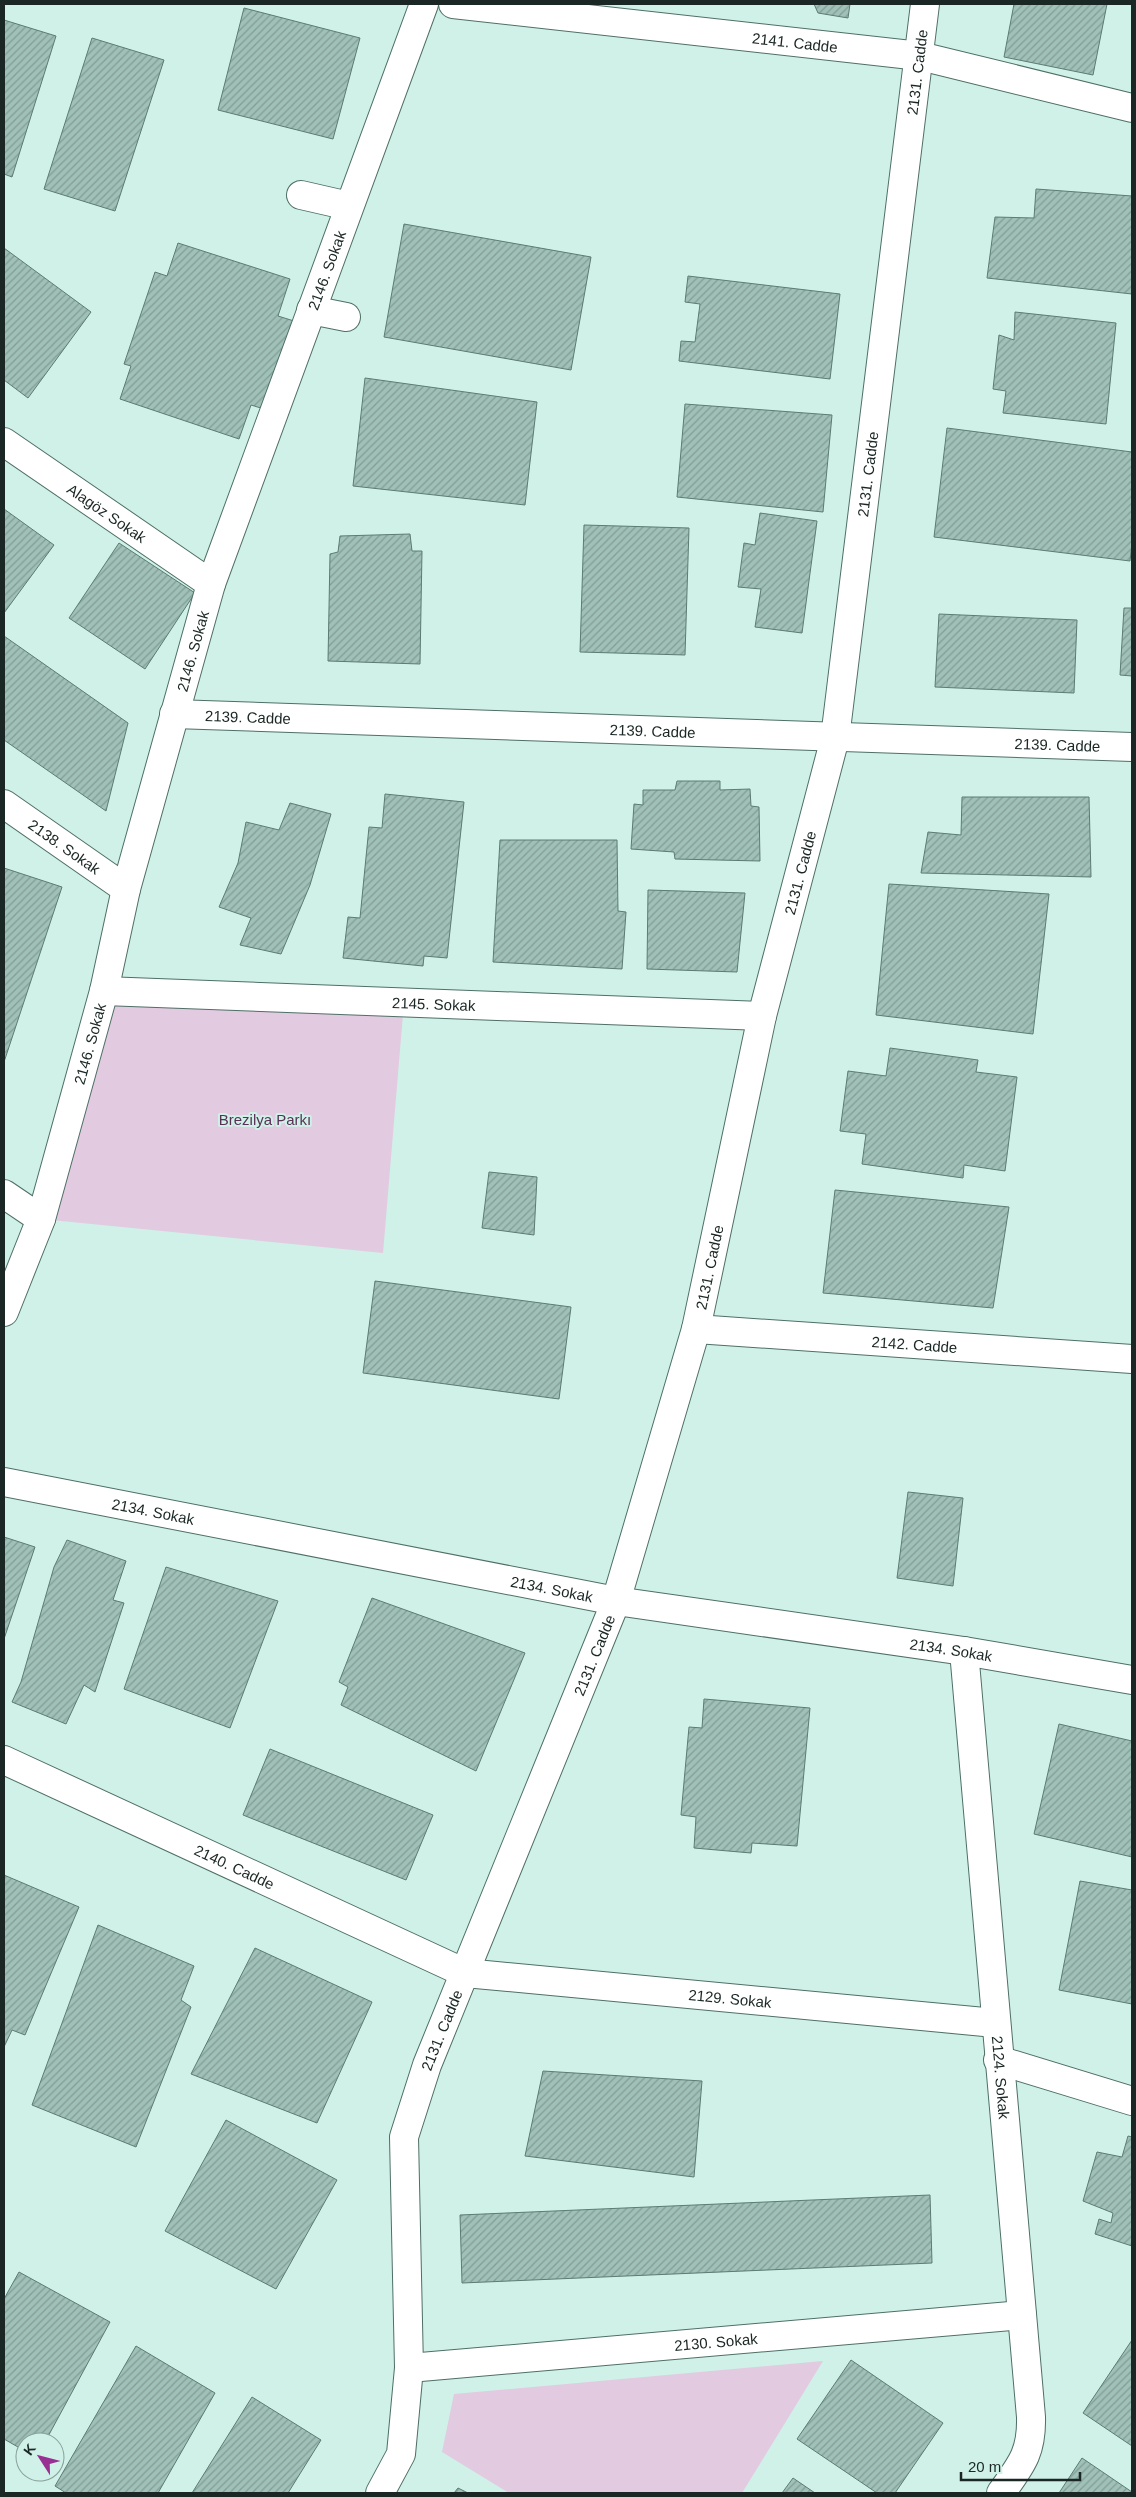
<svg xmlns="http://www.w3.org/2000/svg" width="1136" height="2497" font-family="Arial,sans-serif">
<style>
.park{fill:#e2cae0}
.building{fill:url(#building-hatch);stroke:#5c7c73}
.lines{fill:none;stroke-linecap:round;stroke-linejoin:round}
.minor-casing{stroke:#4f6f66;stroke-width:30}
.minor{stroke:#fff;stroke-width:28}
.labels{text-anchor:middle;dominant-baseline:central;stroke-width:4;stroke-linejoin:round;paint-order:stroke}
.street-label{font-size:15px;fill:#1a2724;stroke:#cff1e7}
.park-label{font-size:15px;fill:#593156;stroke:#cff1e7}
</style>
<defs>
<pattern id="building-hatch" width="6" height="6" patternUnits="userSpaceOnUse" patternTransform="scale(1.25)"><rect width="6" height="6" fill="#a0c1b8"/><path d="M-1 1l2-2M0 6l6-6M5 7l2-2" fill="none" stroke="#829d95"/></pattern>
</defs>
<rect width="100%" height="100%" fill="#cff1e7"/>
<g class="park">
<path d="M104,991L404,1002L383,1253L41,1219Z"/>
<path d="M823,2361L742,2493H509L442,2452L454,2394Z"/>
</g>
<g class="building">
<path d="M814,4H850L848,18L818,13Z"/>
<path d="M1014,4H1107L1093,75L1004,57Z"/>
<path d="M244,8L360,38L333,139L218,110Z"/>
<path d="M4,20L56,36L12,177L4,174Z"/>
<path d="M92,38L164,60L115,211L44,189Z"/>
<path d="M1036,189L1132,196V294L987,278L995,217L1034,218Z"/>
<path d="M404,224L591,257L571,370L384,337Z"/>
<path d="M178,243L290,279L278,316L294,321L264,409L251,405L239,439L120,399L131,366L124,364L155,272L167,276Z"/>
<path d="M4,248L91,312L28,398L4,380Z"/>
<path d="M688,276L840,294L830,379L679,361L681,341L695,342L700,304L685,302Z"/>
<path d="M1015,312L1116,323L1106,424L1003,413L1006,391L993,389L999,335L1014,340Z"/>
<path d="M365,378L537,402L525,505L353,486Z"/>
<path d="M685,404L832,415L823,512L677,497Z"/>
<path d="M947,428L1132,452V544L1130,561L934,537Z"/>
<path d="M4,509L54,545L4,613Z"/>
<path d="M760,513L817,521L802,633L755,627L761,589L738,587L744,543L755,545Z"/>
<path d="M584,525L689,528L685,655L580,652Z"/>
<path d="M410,534L412,551H422L420,664L328,661L330,554L338,552L340,536Z"/>
<path d="M119,543L195,593L145,669L69,618Z"/>
<path d="M1124,608H1132V676L1120,675Z"/>
<path d="M939,614L1077,620L1074,693L935,687Z"/>
<path d="M4,636L128,723L106,811L4,740Z"/>
<path d="M677,781H720V790L750,789L751,806L759,807L760,861L675,859L674,852L631,849L634,804L643,805V790H675Z"/>
<path d="M385,794L464,802L447,958L424,956L423,966L343,958L348,917L360,918L369,827L382,828Z"/>
<path d="M962,797H1089L1091,877L921,873L928,832L961,835Z"/>
<path d="M290,803L331,814L310,885L281,954L240,945L251,918L219,907L238,863L246,822L279,830Z"/>
<path d="M500,840H617L618,911L626,912L622,969L493,962Z"/>
<path d="M4,868L62,887L4,1062Z"/>
<path d="M889,884L1049,894L1033,1034L876,1015Z"/>
<path d="M648,890L745,893L737,972L647,969Z"/>
<path d="M890,1048L978,1060L976,1072L1017,1077L1005,1171L964,1165L963,1178L862,1164L866,1134L840,1131L848,1071L886,1076Z"/>
<path d="M489,1172L537,1177L534,1235L482,1228Z"/>
<path d="M835,1190L1009,1207L993,1308L823,1293Z"/>
<path d="M375,1281L571,1307L559,1399L363,1373Z"/>
<path d="M908,1492L963,1498L953,1586L897,1578Z"/>
<path d="M4,1537L35,1547L4,1639Z"/>
<path d="M67,1540L126,1561L113,1600L124,1603L95,1692L84,1685L66,1724L12,1702L21,1682L54,1567Z"/>
<path d="M166,1567L278,1601L230,1728L124,1689Z"/>
<path d="M372,1598L525,1653L476,1771L341,1705L348,1687L339,1682Z"/>
<path d="M704,1699L810,1708L797,1846L752,1843L751,1853L694,1848L696,1817L681,1815L689,1727L702,1728Z"/>
<path d="M1059,1724L1132,1741V1857L1034,1834Z"/>
<path d="M270,1749L433,1815L406,1880L243,1815Z"/>
<path d="M4,1875L79,1907L25,2035L12,2030L4,2047Z"/>
<path d="M1080,1881L1132,1890V2004L1059,1990Z"/>
<path d="M98,1925L194,1966L181,2000L191,2007L136,2147L32,2105Z"/>
<path d="M255,1948L372,2002L317,2123L191,2074Z"/>
<path d="M543,2071L702,2081L694,2177L525,2156Z"/>
<path d="M226,2120L337,2180L276,2289L165,2231Z"/>
<path d="M1128,2136L1132,2137V2246L1095,2234L1099,2219L1111,2223L1113,2213L1083,2201L1097,2152L1122,2157Z"/>
<path d="M930,2195L932,2263L462,2283L460,2215Z"/>
<path d="M19,2272L110,2322L45,2442H25V2451L4,2439V2299Z"/>
<path d="M1132,2340V2446L1083,2413Z"/>
<path d="M136,2346L215,2393L158,2493H66L55,2486Z"/>
<path d="M851,2360L943,2423L895,2493H877L797,2439Z"/>
<path d="M252,2397L321,2440L288,2493H192Z"/>
<path d="M1082,2458L1132,2492V2493H1059Z"/>
<path d="M793,2478L815,2493H782Z"/>
<path d="M458,2488L468,2493H454Z"/>
</g>
<g class="lines">
<g class="minor-casing">
<g id="minor">
<path id="s1" d="M453,4L920,56L1132,108"/>
<path d="M301,195L349,206"/>
<path d="M311,310L346,317"/>
<path id="s2" d="M4,442L211,584"/>
<path id="s3" d="M174,714L1132,747"/>
<path id="s4" d="M4,804L126,889"/>
<path id="s5" d="M104,991L762,1016"/>
<path d="M4,1194L41,1219"/>
<path id="s6" d="M4,1312L41,1219L104,991L126,889L211,584L424,4"/>
<path id="s7" d="M696,1329L1132,1359"/>
<path id="s8" d="M4,1482L616,1601L964,1651L1132,1680"/>
<path id="s9" d="M964,1651L1031,2417C1032,2453 1021,2465 1001,2493"/>
<path id="s10" d="M4,1760L465,1973L995,2023"/>
<path d="M998,2060L1132,2101"/>
<path id="s11" d="M409,2368L1022,2315"/>
<path id="s12" d="M380,2493L401,2454L409,2368L404,2137L427,2065L616,1601L696,1329L762,1016L835,738L925,4"/>
</g>
</g>
<use href="#minor" class="minor"/>
</g>
<g class="labels">
<g class="street-label">
<text stroke="none"><textPath href="#s1" startOffset="344">2141. Cadde</textPath></text>
<text stroke="none"><textPath href="#s12" startOffset="2500">2131. Cadde</textPath></text>
<text stroke="none"><textPath href="#s6" startOffset="1092">2146. Sokak</textPath></text>
<text stroke="none"><textPath href="#s12" startOffset="2095">2131. Cadde</textPath></text>
<text stroke="none"><textPath href="#s2" startOffset="125">Alagöz Sokak</textPath></text>
<text stroke="none"><textPath href="#s6" startOffset="688">2146. Sokak</textPath></text>
<text stroke="none"><textPath href="#s3" startOffset="74">2139. Cadde</textPath></text>
<text stroke="none"><textPath href="#s3" startOffset="479">2139. Cadde</textPath></text>
<text stroke="none"><textPath href="#s3" startOffset="884">2139. Cadde</textPath></text>
<text stroke="none"><textPath href="#s4" startOffset="74">2138. Sokak</textPath></text>
<text stroke="none"><textPath href="#s12" startOffset="1690">2131. Cadde</textPath></text>
<text stroke="none"><textPath href="#s5" startOffset="330">2145. Sokak</textPath></text>
<text stroke="none"><textPath href="#s6" startOffset="282">2146. Sokak</textPath></text>
<text stroke="none"><textPath href="#s12" startOffset="1285">2131. Cadde</textPath></text>
<text stroke="none"><textPath href="#s7" startOffset="219">2142. Cadde</textPath></text>
<text stroke="none"><textPath href="#s8" startOffset="152">2134. Sokak</textPath></text>
<text stroke="none"><textPath href="#s8" startOffset="558">2134. Sokak</textPath></text>
<text stroke="none"><textPath href="#s8" startOffset="962">2134. Sokak</textPath></text>
<text stroke="none"><textPath href="#s12" startOffset="880">2131. Cadde</textPath></text>
<text stroke="none"><textPath href="#s10" startOffset="254">2140. Cadde</textPath></text>
<text stroke="none"><textPath href="#s10" startOffset="774">2129. Sokak</textPath></text>
<text stroke="none"><textPath href="#s12" startOffset="475">2131. Cadde</textPath></text>
<text stroke="none"><textPath href="#s9" startOffset="428">2124. Sokak</textPath></text>
<text stroke="none"><textPath href="#s11" startOffset="308">2130. Sokak</textPath></text>
</g>
<g class="park-label">
<text x="265" y="1119">Brezilya Parkı</text>
</g>
</g>
<rect width="1136" height="2497" fill="none" stroke="#1a2724" stroke-width="10"/>
<g transform="translate(40 2457) rotate(306)"><circle r="24" fill="#cff1e7" stroke="#87a099"/>
<path d="M0-4L9 19L0 12L-9 19Z" fill="#983094"/>
<text y="-8" font-size="14" font-weight="bold" text-anchor="middle" fill="#1a2724">K</text>
</g>
<path d="M961 2472v8h119v-8" fill="none" stroke="#1a2724" stroke-width="2.5"/>
<text x="968" y="2472" font-size="15" fill="#1a2724" stroke="#cff1e7" stroke-width="4" paint-order="stroke">20 m</text>
</svg>
